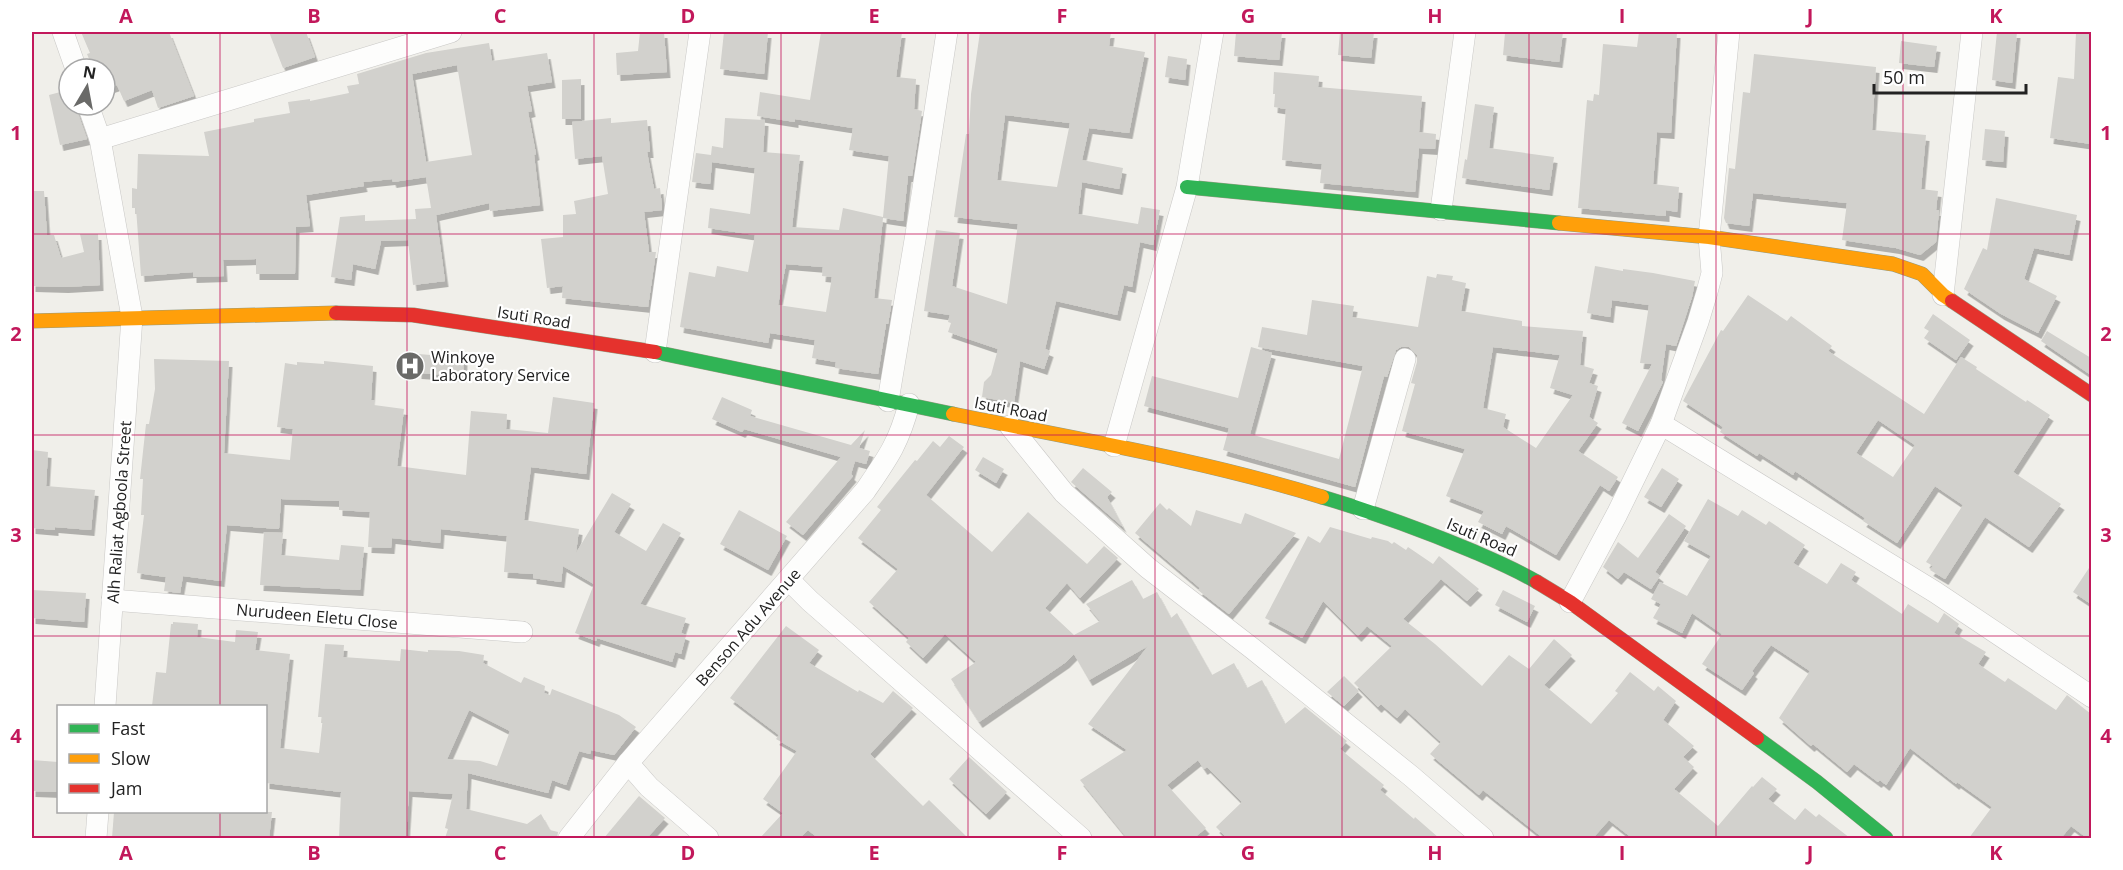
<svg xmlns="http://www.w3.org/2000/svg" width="2123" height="870" font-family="'Open Sans',sans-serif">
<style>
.building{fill:#d2d1cd;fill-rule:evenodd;filter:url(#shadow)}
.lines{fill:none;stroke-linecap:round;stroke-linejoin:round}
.street-casing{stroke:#c9c8c6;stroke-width:22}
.fast-casing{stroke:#949b80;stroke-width:15}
.slow-casing{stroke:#949b80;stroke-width:15}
.jam-casing{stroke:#949b80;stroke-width:15}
.street{stroke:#fdfdfc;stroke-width:21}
.fast{stroke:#30b455;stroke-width:14}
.slow{stroke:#ff9f0a;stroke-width:14}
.jam{stroke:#e5322d;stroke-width:14}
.grid{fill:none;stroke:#c2185b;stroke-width:1.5;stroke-opacity:0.55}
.labels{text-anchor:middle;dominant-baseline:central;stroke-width:4.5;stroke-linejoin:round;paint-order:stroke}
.street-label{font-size:16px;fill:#222;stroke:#fff}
.poi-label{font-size:16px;fill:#222;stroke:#fff;text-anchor:start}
.neatline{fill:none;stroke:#c2185b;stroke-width:2}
.grid-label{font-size:20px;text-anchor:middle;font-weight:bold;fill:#c2185b}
</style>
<defs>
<filter id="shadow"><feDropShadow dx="3.5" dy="6" stdDeviation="0" flood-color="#0004"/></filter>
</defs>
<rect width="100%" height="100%" fill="#f0efea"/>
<g class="building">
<path d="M81,32H169L194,96L158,108L152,90L124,101L117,85L105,89V69H93L87,54L90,53Z"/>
<path d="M269,32H306L315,57L283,68Z"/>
<path d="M640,32H664L667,72L617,75L616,53L638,51Z"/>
<path d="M724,32H768L764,74L720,69Z"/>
<path d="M821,32H902L896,77L916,79L914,109L922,111L912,176H908L903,221L883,218L874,298L892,300L888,324H886L878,374L835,368L836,362L812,358L815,340L770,333L768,343L680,327L689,272L715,277L717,266L748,272L755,235L708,228L710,208L750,214L755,168L712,162L710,184L692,182L696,153L711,155L712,146L723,148L725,118L765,120L763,152L800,155L792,227L839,230L843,208L883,217L889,156L849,150L853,128L795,119V122L757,116L760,92L810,100ZM786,264L823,267L822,276L832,277L826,312L778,305Z"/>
<path d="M980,32H1111L1109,46L1145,52L1129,133L1089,128L1082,160L1123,168L1119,189L1082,182L1078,214L1138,224L1141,207L1160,210L1153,245L1140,242L1132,287L1124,285L1117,315L1056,301L1045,349L1050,351L1044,369L1020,361L1014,403L982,397L984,382L991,375L998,349L948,332L951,323L948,322L950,315L924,311L936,230L960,233L952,286L1007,304L1018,224L954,217L966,134H969L971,94ZM1005,115L1070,123L1057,187L997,180Z"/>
<path d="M1236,32H1282L1279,60L1234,56Z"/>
<path d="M1340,32H1374L1371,58L1338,55Z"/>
<path d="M1513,32H1563L1559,62L1503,55L1505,33L1512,34Z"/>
<path d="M1639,32H1677L1671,133L1657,132L1653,184L1679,187L1677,212L1666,210V216L1578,208L1587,100L1593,101L1594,94L1599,95L1603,44L1637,47Z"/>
<path d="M1997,32H2017L2012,83L1992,80Z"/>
<path d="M2076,32H2091V144L2050,138L2058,77L2074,79Z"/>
<path d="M1901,41L1937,46L1934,67L1899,63Z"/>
<path d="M489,43L492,61L547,53L552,82L527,86L532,111L528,112L536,154L534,155L540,205L490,211L489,203L436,215L445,281L413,285L408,240L381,241L375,269L353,264L351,280L331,277L340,217L365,215V221L416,219L415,209L431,208L426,177L393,182L392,179L363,182L364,186L306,195L310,226L296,227L295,274H256V259L223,260L224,276L193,277V272L141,276L136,208H132V188L137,189L138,154L209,156L204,132L254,122V119L290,113L288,102L310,99V101L349,93L347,86L359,84L357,74L426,53ZM457,65L472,155L426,162L412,74Z"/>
<path d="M1754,54L1876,67L1872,130L1926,135L1921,189L1938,191L1936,210H1939L1936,242L1920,255L1896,248L1842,240L1847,203L1753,193L1749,226L1726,223L1724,218L1729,168L1735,169L1743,92L1750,93Z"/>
<path d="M1168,56L1187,59L1185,80L1165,77Z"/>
<path d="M1274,72L1319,76L1318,87L1422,96L1419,132L1436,134L1435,149L1419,148L1415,192L1320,183L1322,164L1282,160L1286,109L1274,107L1275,94H1273Z"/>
<path d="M581,79V119H562V80Z"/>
<path d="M68,90L69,105L76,108L87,139L60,145L49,95Z"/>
<path d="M1475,104L1494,107L1489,148L1554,157L1549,190L1462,178L1465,159L1467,160Z"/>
<path d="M611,118V123L647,120L650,152H647L654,189L660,188L662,207V210L644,212L649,252H656L648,307L562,298L563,286L547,288L541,239L563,237V215L576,214L574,201L608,194L602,156L575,159L572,122Z"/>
<path d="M1985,129L2005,131L2003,162L1982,160Z"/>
<path d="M32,191H44L47,235H54L61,258L84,252L80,234H98L100,285L65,287L32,286Z"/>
<path d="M1996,198L2077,215L2069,255L2034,248L2024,279L2057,296L2038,333L2001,314L1964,289L1983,248L1987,250Z"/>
<path d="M1595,266L1623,271V269L1653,273L1695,281L1692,297L1676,346L1666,344L1661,380L1663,382L1638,431L1622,423L1652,364L1640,363L1649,305L1612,300L1610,317L1587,313Z"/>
<path d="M1437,274L1453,276L1452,280L1466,283L1461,311L1522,321V326L1583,331L1580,365L1594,369L1589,383L1598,386L1589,417L1598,423L1578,451L1618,477L1609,491L1600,485L1556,555L1506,526L1502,534L1478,522L1484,511L1446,496L1465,449L1402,431L1415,384L1411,383L1417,362V355L1409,347H1401L1396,350L1387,377L1384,376L1355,487L1223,450L1229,428L1144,406L1152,376L1238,398L1251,347L1272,353L1250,434L1339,459L1363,366L1258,347L1262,327L1307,335L1312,300L1354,306L1352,317L1418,327L1427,276L1436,278ZM1493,347L1560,355L1550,388L1573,395L1536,448L1503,427L1506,414L1483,408Z"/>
<path d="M1748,295L1787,321L1791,316L1832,346L1828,351L1924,414L1961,357L1977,367L1976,369L2026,402L2027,400L2050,415L2013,472L2061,504L2029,547L1985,517L1945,579L1930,570L1933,566L1926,562L1963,505L1935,486L1897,543L1863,521L1865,518L1795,471L1793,475L1759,453L1757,456L1720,432L1723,427L1683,401L1721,330L1723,331ZM1878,420L1915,445L1893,477L1856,453Z"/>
<path d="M1933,314L1970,340L1956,360L1924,338L1929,331L1924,328Z"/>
<path d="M2047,331L2091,358V375L2041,341Z"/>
<path d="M419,354L464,358L463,376L418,373Z"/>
<path d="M154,359L229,361L224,453L290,460L293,429L277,427L285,363L297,365V362L324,364V361L373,366L371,400H375L374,405L404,409L397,466L466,475L471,411L507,414L506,429L548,433L553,397L594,403L586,474L531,467L524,520L579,529L576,553L612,493L631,504L614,532L646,551L663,523L681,533L640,604L686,618L681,633L686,635L681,654L675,652L672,662L597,638L596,641L575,633L594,584L563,566L561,582L533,578V574L504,572L507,536L441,529L440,543L392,538L391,548L368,547L370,512L339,510V501L281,499L279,529L227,525L221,581L183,576L180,593L164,591L166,577L137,573L144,515H141L143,479H140L146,424H149L155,389Z"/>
<path d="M722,397L752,410L750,416L851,445L865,430L859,448L870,451L866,464L855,461L851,474L853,476L803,535L786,522L841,457L744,429L742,432L712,419Z"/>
<path d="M949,436L964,447L926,495L992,552L1028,512L1087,564L1104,546L1118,558L1080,598L1067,583L1045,608L1074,635L1100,621L1086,604L1132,580L1143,599L1157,592L1171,618L1177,613L1212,675L1234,663L1247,688L1262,680L1285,724L1305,707L1347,741L1340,749L1384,785L1380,790L1414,819L1415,817L1439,838H1227L1216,827L1242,802L1207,767L1204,769L1198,760L1167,785L1206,828L1194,838H1127L1080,780L1127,750L1088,724L1148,646L1089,680L1074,654L1066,662L979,722L951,679L976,662L945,634L923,658L906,642L909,638L869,602L898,569L858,538L881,510L877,507L915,460L917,461L933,441L940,447Z"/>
<path d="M32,450L48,452L46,486L95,490L91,530L55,527V530L32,528Z"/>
<path d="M983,457L1004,469L996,483L975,470Z"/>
<path d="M1083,468L1112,492L1107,497L1123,527L1071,482Z"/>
<path d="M1662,468L1679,479L1661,507L1644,497Z"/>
<path d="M1708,499L1738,516L1742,510L1766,525L1769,521L1805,545L1793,563L1827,584L1841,563L1856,572L1851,580L1902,614L1908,604L1938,623L1944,613L1959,624L1954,633L1986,652L1978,664L2005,682L2008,678L2056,710L2067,695L2091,714V838H2087L2071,826L2061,838H1969L1992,807L1957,782L1956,784L1910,748L1886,785L1880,780L1878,782L1854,764L1847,772L1813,744L1811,746L1779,718L1810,671L1771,645L1752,671L1754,673L1742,690L1702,664L1722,634L1692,613L1682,633L1653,618L1661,604L1651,599L1660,582L1687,596L1711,556L1684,541Z"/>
<path d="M1160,503L1167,510L1169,508L1191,526L1196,510L1241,524L1245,513L1296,533L1229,614L1198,590L1200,588L1135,533Z"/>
<path d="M739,510L787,536L768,570L720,544Z"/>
<path d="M1669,514L1686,526L1655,572L1660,576L1651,589L1624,572L1618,579L1603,567L1618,542L1638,558Z"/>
<path d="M1330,527L1371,539L1372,537L1388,541L1392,544L1394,542L1406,550L1408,547L1433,564L1439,556L1479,589L1467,601L1441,579L1403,619L1435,644L1482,686L1509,655L1529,669L1554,639L1572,655L1544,685L1591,724L1618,693L1615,691L1630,672L1654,691L1658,686L1676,701L1663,720L1694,746L1683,757L1694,767L1674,789L1718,826L1752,786L1753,787L1762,777L1777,789L1768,799L1795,820L1805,808L1816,817L1819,814L1850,838H1632L1609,820L1593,838H1543L1483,790L1479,795L1430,754L1441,742L1405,709L1397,718L1381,704L1378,707L1354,683L1392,646L1367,626L1358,636L1323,601L1302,638L1265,618L1308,536L1320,543Z"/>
<path d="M264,532L283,533L281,555L339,560L341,545L364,547L360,590L260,585Z"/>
<path d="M2091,565V604L2073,592Z"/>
<path d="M32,590L86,593L84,622L32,618Z"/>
<path d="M1503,590L1535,606L1527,622L1495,605Z"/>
<path d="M173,622L198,624L197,637L235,642L236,630L258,632L255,650L290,654L280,748L319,753L323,717H318L325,644L344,645L343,657L400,661L401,649L428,652V650L459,651L484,655L483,663L521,683L524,677L545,686L544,693L550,695L552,689L619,715L636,727L614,755L591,750L590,754L579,751L566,785L552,780L548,793L468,773L466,809L527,824L541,814L550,830L558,832L557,838H445L448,829L445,828L453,794L409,791L406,838H339L341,792L266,783V706H152L156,672L166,673L171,624H173ZM469,710L510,731L497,766L480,761L447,759Z"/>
<path d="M786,626L819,650L809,663L858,692L859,690L883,703L893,691L913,708L870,754L923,806L929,800L968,838H818L808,830L800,838H760L783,813L763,799L797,751L776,739L779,735L730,698Z"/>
<path d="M1344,676L1359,691L1344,706L1327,692Z"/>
<path d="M969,757L1007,792L986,814L949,779Z"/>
<path d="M32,760L58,762V792L32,791Z"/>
<path d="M639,796L665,818L647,838H604Z"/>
<path d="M114,812H272L269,838H112Z"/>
</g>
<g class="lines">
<g class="street-casing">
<g id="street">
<path d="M63,32L76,69"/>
<path d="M88,105L100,139L132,317L105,706"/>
<path d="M100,139L451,32"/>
<path d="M1441,210L1465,32"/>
<path d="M1943,295L1972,32"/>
<path d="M655,352L700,32"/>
<path d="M888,401L916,234L947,32"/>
<path d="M1661,424L1935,592L2092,697"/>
<path d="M1010,426L1064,493L1148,568L1253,649L1411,776L1483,838"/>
<path d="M1114,446L1187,187L1213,32"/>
<path d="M1363,509L1405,359"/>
<path d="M789,580L810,601L1081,838"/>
<path d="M112,600L522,632"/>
<path d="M1570,602L1617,514L1661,424L1698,322L1707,292L1712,273L1709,237L1729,32"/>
<path d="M628,763L649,787L708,838"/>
<path d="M96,838L98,812"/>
<path d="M569,838L628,763L865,491C887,459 899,443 909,404"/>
</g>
</g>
<g class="fast-casing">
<g id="fast">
<path d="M1187,187L1559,223"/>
<path d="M655,352L953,414"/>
<path d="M1322,497C1373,512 1422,530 1470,550C1493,560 1515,569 1537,582"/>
<path d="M1757,738L1817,782L1886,838"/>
</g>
</g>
<g class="slow-casing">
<g id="slow">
<path d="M1559,223L1709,237L1893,264L1922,274L1943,295L1952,301"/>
<path d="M32,321L336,313"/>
<path d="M953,414C1076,439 1202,460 1322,497"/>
</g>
</g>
<g class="jam-casing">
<g id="jam">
<path d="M1952,301L2092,395"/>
<path d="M336,313L413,315L655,352"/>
<path d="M1537,582L1570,602L1757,738"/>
</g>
</g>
<use href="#street" class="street"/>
<use href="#fast" class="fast"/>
<use href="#slow" class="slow"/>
<use href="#jam" class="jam"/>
</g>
<path class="grid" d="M220,32V706M407,32V838M594,32V838M781,32V838M968,32V838M1155,32V838M1342,32V838M1529,32V838M1716,32V838M1903,32V838M32,234H2092M32,435H2092M32,636H2092M220,812V838"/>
<defs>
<g id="hospital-disc" transform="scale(1.5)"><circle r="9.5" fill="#6a6a68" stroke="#fff"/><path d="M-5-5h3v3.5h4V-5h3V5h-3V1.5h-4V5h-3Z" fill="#fff"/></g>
</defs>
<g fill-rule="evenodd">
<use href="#hospital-disc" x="410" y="366"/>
</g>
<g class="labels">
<g class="street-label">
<text transform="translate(534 317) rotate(9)">Isuti Road</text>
<text transform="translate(1011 409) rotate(11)">Isuti Road</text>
<text transform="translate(119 512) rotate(-86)">Alh Raliat Agboola Street</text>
<text transform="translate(1482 537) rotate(23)">Isuti Road</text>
<text transform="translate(317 616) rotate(5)">Nurudeen Eletu Close</text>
<text transform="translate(748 627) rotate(-49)">Benson Adu Avenue</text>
</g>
<g class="poi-label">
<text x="431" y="357">Winkoye<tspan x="431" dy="18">Laboratory Service</tspan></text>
</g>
</g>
<rect width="2123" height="870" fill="none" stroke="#ffffff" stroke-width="66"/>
<rect x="57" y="705" width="210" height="108" fill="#ffffff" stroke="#a7a7a7" stroke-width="1.5"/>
<rect x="69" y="724" width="30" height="9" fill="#30b455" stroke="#a7a7a7" stroke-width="1.5"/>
<text x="111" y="735" font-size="18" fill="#222222">Fast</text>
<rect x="69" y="754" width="30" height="9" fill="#ff9f0a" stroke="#a7a7a7" stroke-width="1.5"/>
<text x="111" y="765" font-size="18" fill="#222222">Slow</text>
<rect x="69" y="784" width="30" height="9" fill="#e5322d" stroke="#a7a7a7" stroke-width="1.5"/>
<text x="111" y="795" font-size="18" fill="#222222">Jam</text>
<g transform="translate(87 87) rotate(10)"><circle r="28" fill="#ffffff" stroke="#a7a7a7" stroke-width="1.5"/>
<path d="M0-4.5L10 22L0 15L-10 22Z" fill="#6a6a68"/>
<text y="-9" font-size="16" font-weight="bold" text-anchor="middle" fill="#222222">N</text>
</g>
<path d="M1874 84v9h152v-9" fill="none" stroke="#222222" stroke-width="3"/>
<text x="1883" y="84" font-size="18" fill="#222222" stroke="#ffffff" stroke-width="4.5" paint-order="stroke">50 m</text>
<rect x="33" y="33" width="2057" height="804" class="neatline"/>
<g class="grid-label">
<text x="126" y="23">A</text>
<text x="314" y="23">B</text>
<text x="500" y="23">C</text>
<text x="688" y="23">D</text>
<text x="874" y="23">E</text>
<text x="1062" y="23">F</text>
<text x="1248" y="23">G</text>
<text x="1435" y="23">H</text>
<text x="1622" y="23">I</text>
<text x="1810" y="23">J</text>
<text x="1996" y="23">K</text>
<text x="16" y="140">1</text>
<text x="2106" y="140">1</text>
<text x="16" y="341">2</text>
<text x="2106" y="341">2</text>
<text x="16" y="542">3</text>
<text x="2106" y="542">3</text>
<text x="16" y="743">4</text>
<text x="2106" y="743">4</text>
<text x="126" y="860">A</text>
<text x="314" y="860">B</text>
<text x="500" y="860">C</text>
<text x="688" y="860">D</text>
<text x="874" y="860">E</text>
<text x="1062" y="860">F</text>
<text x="1248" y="860">G</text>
<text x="1435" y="860">H</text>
<text x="1622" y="860">I</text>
<text x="1810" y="860">J</text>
<text x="1996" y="860">K</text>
</g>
</svg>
